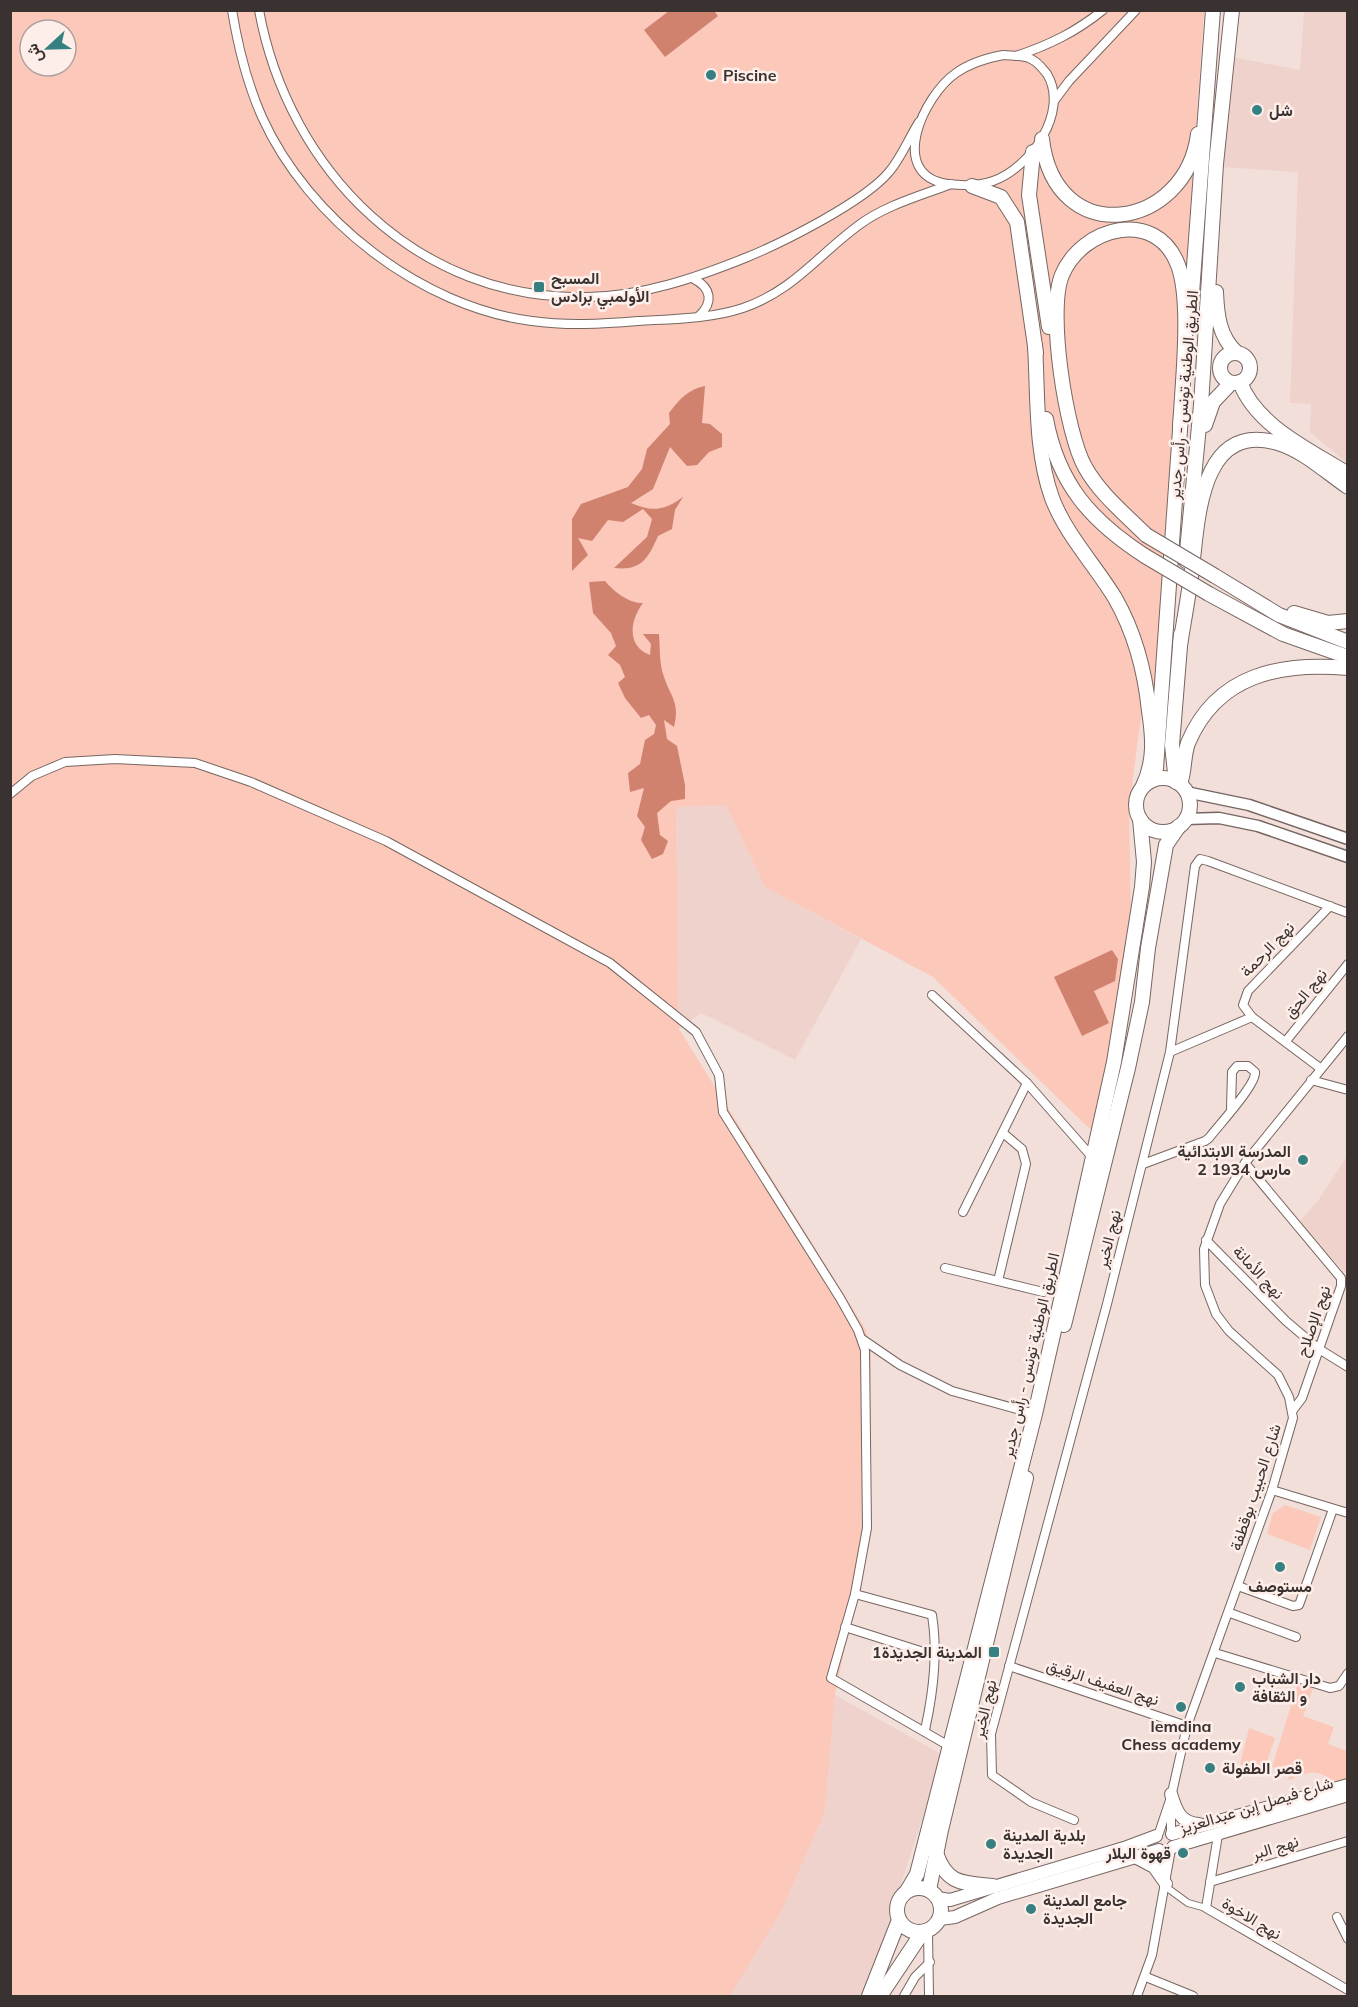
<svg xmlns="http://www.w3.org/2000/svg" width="1358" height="2007" font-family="Mulish,Vazirmatn,sans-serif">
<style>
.built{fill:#eed2cb}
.green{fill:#fbc8ba;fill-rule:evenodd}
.water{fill:#d0826e}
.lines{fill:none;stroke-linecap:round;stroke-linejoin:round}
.pedestrian-casing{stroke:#776661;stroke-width:8}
.minor-casing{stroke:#776661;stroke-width:10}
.tertiary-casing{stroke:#776661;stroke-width:13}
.secondary-casing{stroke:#776661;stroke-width:14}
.primary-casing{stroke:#776661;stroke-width:16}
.trunk-casing{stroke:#776661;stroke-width:16}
.pedestrian{stroke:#fff;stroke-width:6}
.minor{stroke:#fff;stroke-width:8}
.tertiary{stroke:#fff;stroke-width:10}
.secondary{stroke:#fff;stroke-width:12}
.primary{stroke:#fff;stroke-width:14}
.trunk{stroke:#fff;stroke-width:14}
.trunk-bridge-casing{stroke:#776661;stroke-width:16;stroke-linecap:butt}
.trunk-bridge{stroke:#fff;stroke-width:14}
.poi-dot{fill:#378082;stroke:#feeee9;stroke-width:2}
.labels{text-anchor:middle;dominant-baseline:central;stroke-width:5;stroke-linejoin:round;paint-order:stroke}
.poi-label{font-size:16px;font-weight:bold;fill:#3a3230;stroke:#feeee9;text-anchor:start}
.street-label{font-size:16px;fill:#3a3230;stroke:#feeee9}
</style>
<rect width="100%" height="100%" fill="#f3dfda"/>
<g class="built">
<path d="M1304,11H1347V463L1310,432L1311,404L1290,403L1298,172L1219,167L1227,56L1300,70Z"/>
<path d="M726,805L765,887L861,939L795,1060L701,1013L679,1029L676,807Z"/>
<path d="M1347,1156L1348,1267L1345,1272L1298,1223L1318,1201Z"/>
<path d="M835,1695L943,1755L894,1905L878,1971L864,1996H730L781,1912L825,1811Z"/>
</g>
<g class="green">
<path d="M11,11H1204L1156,710L1142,709L1129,808L1131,920L1094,1133L933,977L765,887L726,805L676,807L679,1029L865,1328L871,1348L870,1526L835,1695L825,1811L781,1912L730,1996H11ZM30,30H66V66H30Z"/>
<path d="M1285,1505L1321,1517L1310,1550L1267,1534L1273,1513Z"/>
<path d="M1298,1683L1313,1688L1303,1716L1334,1727L1328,1744L1347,1751V1778L1332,1783C1319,1766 1306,1773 1289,1780L1286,1770L1272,1767Z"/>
<path d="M1249,1728L1275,1738L1262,1776L1240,1764Z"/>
</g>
<g class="water">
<path d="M669,11H714L718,16L665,57L644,30Z"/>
<path d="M705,386L702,423L710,424L722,434V447L709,452L697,465L687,466L670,447L653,489L631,503C652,512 664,511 683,497L675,510L672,529L658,536C648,559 641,571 614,568L647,537L652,519L643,509L623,522L608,520L592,541L578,538L588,555L572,571V519L581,504L628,487L642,469L647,449L670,424L669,413C679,400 688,389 705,386Z"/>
<path d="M605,581C613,591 630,604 643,603C630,620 626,646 650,655L651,644L643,634H659C660,647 659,664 664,677C671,698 680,702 674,727L664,720L667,739L677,746L685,785V799L671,801L657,813L660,835L668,841L663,854L652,859L641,840L645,827L637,816L644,788L630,792L628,773L640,764L645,740L654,734L656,725L649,715L641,718L625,698L618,683L625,677L620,665L608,655L616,646L611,633L593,613L589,582Z"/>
<path d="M1112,950L1118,959L1115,981L1094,991L1109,1023L1082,1036L1054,977Z"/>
</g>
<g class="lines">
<g class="pedestrian-casing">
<path id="pedestrian" d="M1166,1887L1188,1903L1206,1908"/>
</g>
<g class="minor-casing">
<g id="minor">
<path d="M232,10C238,47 247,83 262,117C308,219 421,307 532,321C567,326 602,324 638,321C672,319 710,319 743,308C793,291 818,255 859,225C886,205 920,196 951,184"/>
<path d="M259,10C288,170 418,302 588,297C643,296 695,278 745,258C782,243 864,202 889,172C901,158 909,138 919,122"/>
<path d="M1003,55C1012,56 1022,55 1031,59C1038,62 1042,68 1047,74C1070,112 1030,168 993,181C978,186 964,186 948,184C886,175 924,95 956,73C970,63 987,58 1003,55Z"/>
<path d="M1016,56C1049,45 1076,32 1103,10"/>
<path d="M1054,101L1069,81L1136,10"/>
<path d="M694,279C711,288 714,302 699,316"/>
<path d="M10,794L32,776L65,762L115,759L195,763L251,782L386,841L610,963L696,1032L719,1075L723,1112L840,1298L858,1330L865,1350L867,1528L855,1594L831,1678L949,1746"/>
<path d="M932,995L1027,1083L1092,1157"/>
<path d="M1252,1017L1243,1005L1248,991L1330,906"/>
<path d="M1286,1041L1348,964"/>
<path d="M1170,1052L1252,1017L1320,1068"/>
<path d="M1311,1080L1348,1090"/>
<path d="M1245,1163L1341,1278V1286L1302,1398L1293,1410"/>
<path d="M1143,1164L1205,1141L1209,1138C1218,1126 1257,1084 1255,1072L1248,1066H1237L1232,1072L1231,1109"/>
<path d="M963,1212L1027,1083"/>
<path d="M1206,1240L1286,1321L1319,1349L1348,1367"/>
<path d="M945,1268L1043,1292"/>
<path d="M998,1281L1026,1164L1022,1149L1003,1133"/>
<path d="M862,1339L900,1365L952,1391L1035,1414"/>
<path d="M1272,1490L1348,1513"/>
<path d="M1238,1586L1293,1606L1299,1605L1333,1509"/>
<path d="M855,1594L932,1615C938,1652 933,1694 925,1730"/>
<path d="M1230,1613L1296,1637"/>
<path d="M845,1627L933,1655"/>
<path d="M1215,1653L1330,1688L1339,1686L1348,1673"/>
<path d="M1009,1666L1187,1726"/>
<path d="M1171,1804V1834"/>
<path d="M1074,1820L1031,1802L992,1775L991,1734L1107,1304L1170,1052L1195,866L1200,859L1208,861L1348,913"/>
<path d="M1159,1833L1171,1797L1187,1726L1272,1490L1293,1418L1289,1397L1278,1375L1229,1331L1216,1314L1205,1285L1204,1249L1220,1204L1245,1163L1348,1036"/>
<path d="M1218,1835L1206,1908L1348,1990"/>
<path d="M1160,1851L1166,1874"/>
<path d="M1210,1882L1348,1841"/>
<path d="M1337,1917L1348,1939"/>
<path d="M928,1931L929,1996"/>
<path d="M1146,1977L1193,1996"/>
<path d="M904,1996L915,1977L930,1962"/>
<path d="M1137,1996L1152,1955L1171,1849"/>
</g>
</g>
<g class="tertiary-casing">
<g id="tertiary">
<path d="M1186,792L1249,805L1348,839"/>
<path d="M1185,819L1219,818L1258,826L1348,857"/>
</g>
</g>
<g class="secondary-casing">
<g id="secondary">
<path d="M1171,1794C1176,1810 1180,1823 1199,1824"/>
<path d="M1172,1834L1348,1785"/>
<path d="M1173,1847L1348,1795"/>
<path d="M1137,1858L1154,1867L1166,1884"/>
<path d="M937,1898L950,1900L1124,1848L1156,1836"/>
<path d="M940,1919L955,1917L998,1898L1159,1850"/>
</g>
</g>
<g class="primary-casing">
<g id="primary">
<path d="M1042,139C1055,251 1186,230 1198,134"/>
<path d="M1216,292C1217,315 1219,337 1237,353"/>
<path d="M1190,320L1213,10"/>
<path d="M1205,425L1213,402L1231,383"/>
<path d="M1186,561L1201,405L1216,164L1232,10"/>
<circle cx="1163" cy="805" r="27"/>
<path d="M1151,780L1156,768L1181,416"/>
<path d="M1176,782L1172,745L1181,634"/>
<path d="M1064,1325L1128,1068L1142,1002L1148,948L1166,845L1179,826"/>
<path d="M936,1853C947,1885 963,1883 993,1886"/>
<circle cx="919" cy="1910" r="22"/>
<path d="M929,1890L941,1830L1026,1478"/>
<path d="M907,1891L917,1874L1035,1414L1071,1256L1114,1062L1142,887L1144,862L1140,819"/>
<path d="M869,1996L899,1920"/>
<path d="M880,1996L922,1933"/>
</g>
</g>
<g class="trunk-casing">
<g id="trunk">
<path d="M1033,152L1029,195L1049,327"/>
<path d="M972,186L1001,197L1017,222L1036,353"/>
<path d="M1035,345C1038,395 1035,451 1052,498C1066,535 1095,565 1115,598C1135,633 1145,671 1149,711C1153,737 1155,761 1143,786"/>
<circle cx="1235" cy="368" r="15"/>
<path d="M1240,382C1256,426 1310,450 1348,474"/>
<path d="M1046,419C1058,484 1091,521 1145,556"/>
<path d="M1146,535C1125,514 1100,494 1085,467C1066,433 1047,311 1062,275C1082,227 1156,207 1178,265C1192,302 1182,386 1180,428"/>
<path d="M1215,576L1279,615L1348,642"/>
<path d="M1209,594L1283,634L1348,657"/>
<path d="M1294,613L1328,623L1348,621"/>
<path d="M1180,645C1184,620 1189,594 1192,568C1198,519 1200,421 1278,443C1304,451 1326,472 1348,487"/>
<path d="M1180,784C1185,771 1183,757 1188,743C1217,674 1281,662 1348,668"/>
</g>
</g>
<use href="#pedestrian" class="pedestrian"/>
<use href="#minor" class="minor"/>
<use href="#tertiary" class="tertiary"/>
<use href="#secondary" class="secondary"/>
<use href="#primary" class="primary"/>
<use href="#trunk" class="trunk"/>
<g class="trunk-bridge-casing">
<g id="trunk-bridge">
<path d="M1146,535L1215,576"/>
<path d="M1145,556L1209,594"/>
</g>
</g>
<use href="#trunk-bridge" class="trunk-bridge"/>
</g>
<g class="poi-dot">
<circle cx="711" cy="75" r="6"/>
<circle cx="1257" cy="110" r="6"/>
<rect x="533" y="281" width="12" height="12" rx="3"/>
<circle cx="1303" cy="1160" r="6"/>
<circle cx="1280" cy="1567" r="6"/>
<rect x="988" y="1646" width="12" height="12" rx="3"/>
<circle cx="1240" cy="1687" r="6"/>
<circle cx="1181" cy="1707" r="6"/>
<circle cx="1210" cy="1768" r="6"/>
<circle cx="991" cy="1844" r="6"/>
<circle cx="1183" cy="1853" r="6"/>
<circle cx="1031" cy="1909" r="6"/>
</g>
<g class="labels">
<g class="poi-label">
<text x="723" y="75">Piscine</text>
<text x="1269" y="110">شل</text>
<text x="551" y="278">المسبح<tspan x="551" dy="18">الأولمبي برادس</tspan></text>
<text x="1291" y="1151" text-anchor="end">المدرسة الابتدائية<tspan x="1291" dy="18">2 مارس 1934</tspan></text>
<text x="1280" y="1586" text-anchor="middle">مستوصف</text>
<text x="982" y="1652" text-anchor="end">المدينة الجديدة1</text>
<text x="1252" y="1678">دار الشباب<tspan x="1252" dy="18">و الثقافة</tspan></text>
<text x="1181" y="1726" text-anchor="middle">lemdina<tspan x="1181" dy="18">Chess academy</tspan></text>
<text x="1222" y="1768">قصر الطفولة</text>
<text x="1003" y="1835">بلدية المدينة<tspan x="1003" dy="18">الجديدة</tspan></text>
<text x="1171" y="1853" text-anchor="end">قهوة البلار</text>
<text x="1043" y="1900">جامع المدينة<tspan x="1043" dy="18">الجديدة</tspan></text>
</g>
<g class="street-label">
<text transform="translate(1183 395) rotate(-85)">الطريق الوطنية تونس - رأس جدير</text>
<text transform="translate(1267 949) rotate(-46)">نهج الرحمة</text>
<text transform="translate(1305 993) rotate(-51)">نهج الحق</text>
<text transform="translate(1108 1239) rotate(-76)">نهج الخير</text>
<text transform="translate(1259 1272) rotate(47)">نهج الأمانة</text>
<text transform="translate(1313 1321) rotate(-71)">نهج الإصلاح</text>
<text transform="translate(1030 1355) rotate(-77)">الطريق الوطنية تونس - رأس جدير</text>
<text transform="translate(1255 1487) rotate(-72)">شارع الحبيب بوقطفة</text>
<text transform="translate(1103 1682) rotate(18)">نهج العفيف الرقيق</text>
<text transform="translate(984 1709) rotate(-77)">نهج الخير</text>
<text transform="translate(1256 1805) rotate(-17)">شارع فيصل إبن عبدالعزيز</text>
<text transform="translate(1275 1847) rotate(-17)">نهج البر</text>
<text transform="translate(1252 1918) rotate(31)">نهج الاخوة</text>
</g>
</g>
<rect width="1358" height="2007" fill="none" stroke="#3a3230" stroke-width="24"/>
<g transform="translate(48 48) rotate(248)"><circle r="28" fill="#feeee9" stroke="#b0a39f" stroke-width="1.5"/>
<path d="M0-4.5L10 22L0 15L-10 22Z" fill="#378082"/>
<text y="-9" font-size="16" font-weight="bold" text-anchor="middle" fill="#3a3230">ش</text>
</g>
</svg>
